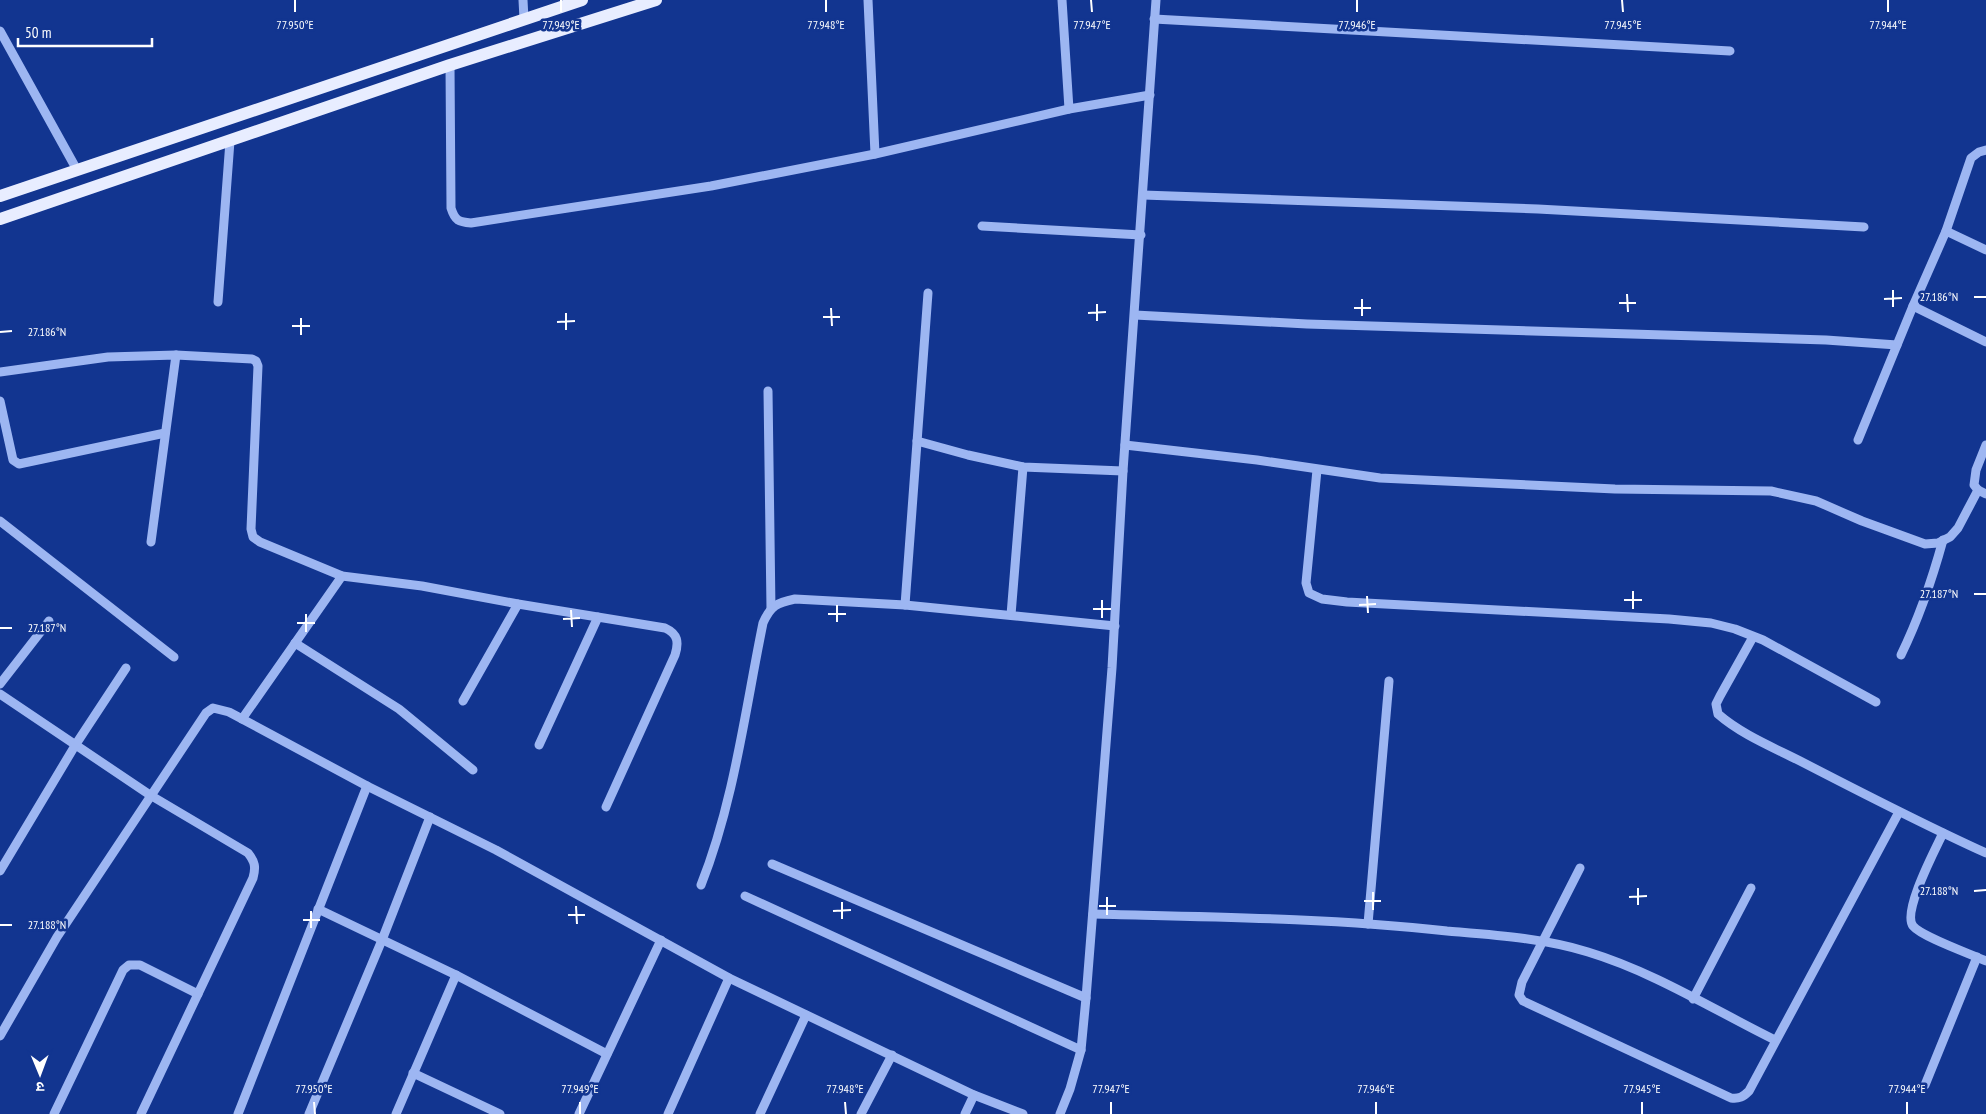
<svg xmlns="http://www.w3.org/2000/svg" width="1986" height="1114" font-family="'PT Sans Narrow','Noto Sans Devanagari',sans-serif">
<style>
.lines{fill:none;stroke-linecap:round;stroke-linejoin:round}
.minor{stroke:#9db6f2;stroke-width:9}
.major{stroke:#e8edff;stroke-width:12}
.ticks{fill:none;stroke:#fff;stroke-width:2}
.ticks-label{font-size:12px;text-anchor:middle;fill:#fff;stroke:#123590;stroke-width:5;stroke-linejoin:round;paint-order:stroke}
</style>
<rect width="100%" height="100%" fill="#123590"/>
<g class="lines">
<g class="minor">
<path d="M523,0L524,19"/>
<path d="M868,0L875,154"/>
<path d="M1062,0L1069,109"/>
<path d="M1154,19L1730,51"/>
<path d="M0,31L77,170"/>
<path d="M450,65L451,208C455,221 459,222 471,223L711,186L875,154L1069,109L1150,95"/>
<path d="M1143,195L1538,209L1864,227"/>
<path d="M982,226L1141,235"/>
<path d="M1946,231L1986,250"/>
<path d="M218,302L230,141"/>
<path d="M1913,306L1986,342"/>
<path d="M1135,315L1307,324L1826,340L1897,345"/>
<path d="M0,372L108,357L176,355L252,359L256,361L258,366L251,529L253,537L260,542L342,576L422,586L518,604L665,628C678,634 679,642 675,655L606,807"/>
<path d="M768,391L771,609"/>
<path d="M0,401L13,460L19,464L165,433"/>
<path d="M1858,440L1913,306L1946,231L1971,158L1979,152L1986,150"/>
<path d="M917,441L968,455L1023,467L1123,471"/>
<path d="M1125,445L1257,460L1380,478L1615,489L1771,491L1816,501L1862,521L1925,544L1938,543L1950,537L1958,528L1978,490"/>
<path d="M1986,445L1976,470L1974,485L1978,490L1986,494"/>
<path d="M1317,470L1306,583L1309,593L1322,599L1347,602L1669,619L1711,623L1735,629L1763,640L1876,702"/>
<path d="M0,521L174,657"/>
<path d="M151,542L176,355"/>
<path d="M905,605L928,293"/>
<path d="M1011,615L1023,467"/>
<path d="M1753,637L1720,696L1716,704L1718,714C1742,735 1775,748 1804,763C1864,794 1924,825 1986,853"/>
<path d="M295,643L399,709L473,770"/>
<path d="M1901,655C1919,618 1932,580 1943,540"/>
<path d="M0,684L49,621"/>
<path d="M0,694L150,795L248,853C255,862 256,867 253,878L141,1114"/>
<path d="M463,701L518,604"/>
<path d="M242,719L342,576"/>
<path d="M539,745L598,617"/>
<path d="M1943,833C1935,850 1902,912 1913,926C1922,937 1971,954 1986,961"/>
<path d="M772,864L1086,998"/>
<path d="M1580,868L1522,982L1519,995L1523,1001L1731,1098C1739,1099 1743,1097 1749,1091L1899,812"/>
<path d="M0,871L76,744L126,668"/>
<path d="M701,885C734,802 745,711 763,623C771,605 777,603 795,599L905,605L1115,626"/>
<path d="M745,896L1081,1050"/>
<path d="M318,909L456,975L607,1054"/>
<path d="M1093,914C1211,917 1329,918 1447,931C1494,935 1542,938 1588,952C1654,972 1714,1010 1775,1040"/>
<path d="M1368,924L1389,681"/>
<path d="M1693,999L1751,888"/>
<path d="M0,1036L57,937L206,713L213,708L229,712L367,786L496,850L729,978L974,1095L1023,1114"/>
<path d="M413,1073L500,1114"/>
<path d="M1925,1085L1977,957"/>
<path d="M54,1114L123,970L129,965H140L198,994"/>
<path d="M238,1114L367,786"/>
<path d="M309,1114L382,940L430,817"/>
<path d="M396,1114L456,975"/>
<path d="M579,1114L661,940"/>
<path d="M668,1114L729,978"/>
<path d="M760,1114L806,1015"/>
<path d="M861,1114L892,1055"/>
<path d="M965,1114L974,1095"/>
<path d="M1060,1114L1070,1089L1081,1050L1086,998L1112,668L1123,471L1156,0"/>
</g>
<g class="major">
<path d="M0,196L582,0"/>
<path d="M0,219L450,65L656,0"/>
</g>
</g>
<path class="ticks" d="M295,0V12M561,0V12M826,0V12M1091,0L1092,12M1357,0V12M1622,0L1623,12M1888,0V12M1893,290V307M1627,294L1628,312M1974,297H1986M1362,299V316M1884,299L1902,298M1619,303H1636M1097,304V321M831,308L832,326M1354,308H1371M566,313V330M1088,313L1106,312M823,317H840M301,318V335M557,322L575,321M292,326H310M0,332L12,331M1633,591V609M1974,594H1986M1367,596L1368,613M1102,600V618M1624,600H1642M837,605V622M1359,605L1376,604M1093,609H1111M571,610L572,627M306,614V632M828,614H846M563,619L580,618M297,623H315M0,628H12M1638,888V905M1974,891L1986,890M1373,892V910M1107,897V915M1629,897L1647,896M1364,901H1381M842,902V919M576,906L577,924M1099,906H1116M311,911V928M833,911L851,910M568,915H585M303,920H320M0,925H12M314,1102L315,1114M580,1102V1114M845,1102L846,1114M1111,1102V1114M1376,1102V1114M1642,1102V1114M1907,1102V1114"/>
<g class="ticks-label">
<text x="295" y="29">77.950°E</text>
<text x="561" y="29">77.949°E</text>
<text x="826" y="29">77.948°E</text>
<text x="1092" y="29">77.947°E</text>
<text x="1357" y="29">77.946°E</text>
<text x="1623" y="29">77.945°E</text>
<text x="1888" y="29">77.944°E</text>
<text x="1939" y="301">27.186°N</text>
<text x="47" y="336">27.186°N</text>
<text x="1939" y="598">27.187°N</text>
<text x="47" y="632">27.187°N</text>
<text x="1939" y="895">27.188°N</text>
<text x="47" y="929">27.188°N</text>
<text x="314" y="1093">77.950°E</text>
<text x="580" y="1093">77.949°E</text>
<text x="845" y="1093">77.948°E</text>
<text x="1111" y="1093">77.947°E</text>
<text x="1376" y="1093">77.946°E</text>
<text x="1642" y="1093">77.945°E</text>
<text x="1907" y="1093">77.944°E</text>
</g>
<g transform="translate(40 1074) rotate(179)" stroke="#123590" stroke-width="4" paint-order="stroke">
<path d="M0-4L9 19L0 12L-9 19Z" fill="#ffffff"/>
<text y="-8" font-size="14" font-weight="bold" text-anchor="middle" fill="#ffffff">उ</text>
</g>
<path d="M18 38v8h134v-8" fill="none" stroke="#ffffff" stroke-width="2.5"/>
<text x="25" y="38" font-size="15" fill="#ffffff" stroke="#123590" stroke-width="4" paint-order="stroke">50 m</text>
</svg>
